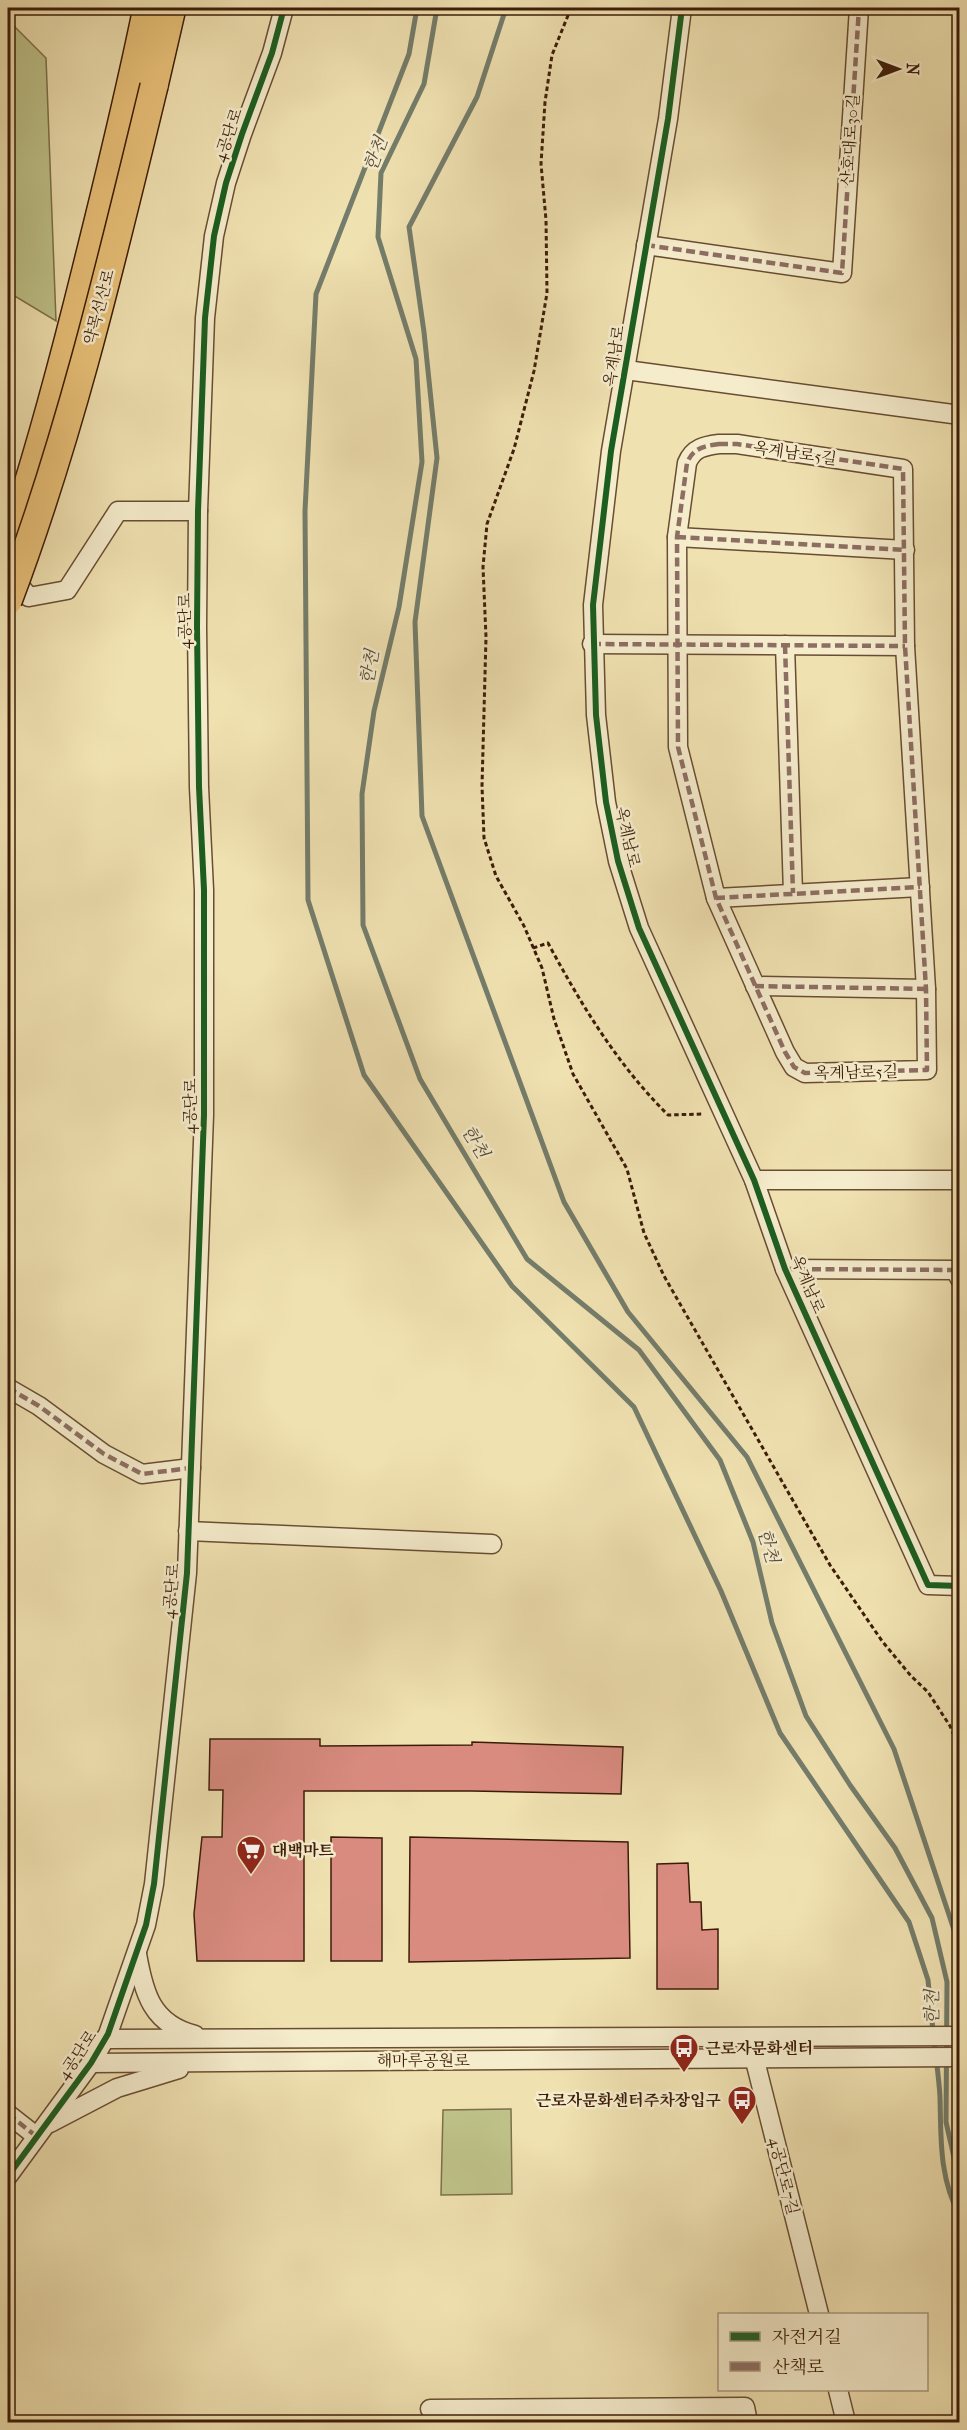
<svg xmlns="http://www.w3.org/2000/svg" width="967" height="2430" font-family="'IM FELL French Canon','Noto Serif KR',serif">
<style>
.green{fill:#bec289;stroke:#7d6f48;stroke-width:1.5}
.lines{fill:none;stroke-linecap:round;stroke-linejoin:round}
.stream{stroke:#747d6b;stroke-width:5}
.building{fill:#d98b80;stroke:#3c1c08;stroke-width:1.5}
.minor-casing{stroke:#694d32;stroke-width:21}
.highway-casing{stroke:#3c1c08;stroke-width:30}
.path{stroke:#3c1c08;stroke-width:3;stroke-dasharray:4.5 3;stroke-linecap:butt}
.minor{stroke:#f5eccc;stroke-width:18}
.highway{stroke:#e8c078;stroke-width:27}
.highway-bridge-casing{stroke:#3c1c08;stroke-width:30;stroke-linecap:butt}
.highway-bridge{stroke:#e8c078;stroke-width:27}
.quiet{stroke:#8d6e63;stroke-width:4.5;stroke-dasharray:9 4.5;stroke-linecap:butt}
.cycleway-casing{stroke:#f5eccc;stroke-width:10}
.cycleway{stroke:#1b5e20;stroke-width:6}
.labels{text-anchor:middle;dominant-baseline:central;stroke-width:5;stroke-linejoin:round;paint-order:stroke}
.street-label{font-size:16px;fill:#3c1c08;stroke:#f5eccc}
.poi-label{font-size:16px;font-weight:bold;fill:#3c1c08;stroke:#f5eccc;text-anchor:start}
.water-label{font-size:18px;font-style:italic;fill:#584d3a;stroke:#f5eccc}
</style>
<rect width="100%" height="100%" fill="#f0e1b1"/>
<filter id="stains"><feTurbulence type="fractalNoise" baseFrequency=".00333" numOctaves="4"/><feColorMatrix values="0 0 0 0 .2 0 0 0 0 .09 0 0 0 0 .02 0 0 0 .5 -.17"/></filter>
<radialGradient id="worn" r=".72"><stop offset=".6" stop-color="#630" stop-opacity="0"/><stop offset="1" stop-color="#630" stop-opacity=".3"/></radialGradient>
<g class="green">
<path d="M8,20L46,58L56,321L8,292Z"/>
<path d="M511,2109L512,2194L441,2195L443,2110Z"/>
</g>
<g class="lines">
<g class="stream">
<path d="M417,8L409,54L316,294L305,511L308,900L364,1075L512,1286L634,1407L721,1591L780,1733L909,1922L928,1980L933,2031"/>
<path d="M437,8L424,84L381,173L378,237L416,359L422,462L399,607L374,711L362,794L363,925L420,1079L527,1259L639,1350L720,1460L753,1542L772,1623L806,1716L850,1785L895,1848L932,1918L947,1982L946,2122L960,2184"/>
<path d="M506,8L477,97L409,227L424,332L437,458L415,622L422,816L564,1202L628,1312L747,1457L894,1749L958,1942L960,1963"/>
<path d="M934,2041C936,2059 939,2078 940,2097C941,2137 939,2179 960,2216"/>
</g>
</g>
<g class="building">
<path d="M210,1739H320V1746L472,1745V1742L623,1747L621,1794L472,1791H304V1961H197L194,1914L202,1837H222L223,1790H209Z"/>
<path d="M331,1837L382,1838V1961H331Z"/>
<path d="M410,1837L628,1842L630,1958L409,1962Z"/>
<path d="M688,1863L690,1902H701L702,1930L718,1929V1989H657V1864Z"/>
</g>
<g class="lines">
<g class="minor-casing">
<g id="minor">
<path d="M682,8L668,119L611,451L593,605L596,715L606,802L618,861L639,928L754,1180L785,1269L928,1585L960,1586"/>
<path d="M646,245L842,273L859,8"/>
<path d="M626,370L960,415"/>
<path d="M719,444H737L903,469L905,646L926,989L927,1070L805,1073L794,1067L785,1052L716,898L678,747L677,537L687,463C693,448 704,446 719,444Z"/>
<path d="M677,537L905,550"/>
<path d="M10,574L29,597L67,590L118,511H198"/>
<path d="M592,644L905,646"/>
<path d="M785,645L793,893"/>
<path d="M716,898L920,887"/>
<path d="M755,986L926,989"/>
<path d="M754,1180H960"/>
<path d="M785,1269L955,1270L960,1279"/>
<path d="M8,1388L39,1406L104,1454L142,1474L191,1468"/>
<path d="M188,1531L492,1544"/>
<path d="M137,1954C144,1994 152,2024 195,2035"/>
<path d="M105,2039L960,2036"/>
<path d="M752,2049L819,2314"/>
<path d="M91,2063L960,2057"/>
<path d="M8,2114L36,2136"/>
<path d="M50,2123L117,2088L179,2069"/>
<path d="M8,2176L91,2063L108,2034L146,1925L154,1884L187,1573L204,1115V890L199,787L197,627L198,511L205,318L214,236L226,183L242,134L272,53L284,8"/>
<path d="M838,2390L846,2422"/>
<path d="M430,2409L745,2407L748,2422"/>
</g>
</g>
<g class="highway-casing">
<g id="highway">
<path d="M154,86L172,8"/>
<path d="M8,546C39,455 63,363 86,270C108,182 129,96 147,8"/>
</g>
</g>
<g class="path">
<path d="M571,8L552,55L545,102L541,164L546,220L547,293L534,371L514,449L487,524L483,567L486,637L482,786L484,838L496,876L524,926L542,968L554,1019L573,1074L627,1169L644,1233L664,1276L830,1565L882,1641L911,1676L928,1692L950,1726L960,1750"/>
<path d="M533,948L548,943C582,1006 617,1064 668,1115L704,1114"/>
</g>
<use href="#minor" class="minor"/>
<use href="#highway" class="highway"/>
<g class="highway-bridge-casing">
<path id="highway-bridge" d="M8,601C71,434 112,259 154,86"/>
</g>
<use href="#highway-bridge" class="highway-bridge"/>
<g class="quiet">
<path d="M646,245L842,273L859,8"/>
<path d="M719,444H737L903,469L905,646L926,989L927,1070L805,1073L794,1067L785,1052L716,898L678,747L677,537L687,463C693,448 704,446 719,444Z"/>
<path d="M677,537L905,550"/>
<path d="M592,644L905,646"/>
<path d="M785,645L793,893"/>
<path d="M716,898L920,887"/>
<path d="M755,986L926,989"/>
<path d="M785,1269L955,1270L960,1279"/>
<path d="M8,1388L39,1406L104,1454L142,1474L191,1468"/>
<path d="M8,2114L36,2136"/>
</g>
<g class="cycleway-casing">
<g id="cycleway">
<path d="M682,8L668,119L611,451L593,605L596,715L606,802L618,861L639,928L754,1180L785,1269L928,1585L960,1586"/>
<path d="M8,2176L91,2063L108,2034L146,1925L154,1884L187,1573L204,1115V890L199,787L197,627L198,511L205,318L214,236L226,183L242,134L272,53L284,8"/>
</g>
</g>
<use href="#cycleway" class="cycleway"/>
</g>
<defs>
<g id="supermarket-pin" transform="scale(1.5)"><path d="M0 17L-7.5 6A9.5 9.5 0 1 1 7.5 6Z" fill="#8f2418" stroke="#f5eccc"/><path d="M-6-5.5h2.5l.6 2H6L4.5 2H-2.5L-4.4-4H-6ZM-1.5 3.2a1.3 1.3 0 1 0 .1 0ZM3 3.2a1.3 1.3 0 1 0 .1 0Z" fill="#fff"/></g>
<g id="bus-pin" transform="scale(1.5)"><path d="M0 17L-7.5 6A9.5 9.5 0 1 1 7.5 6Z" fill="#8f2418" stroke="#f5eccc"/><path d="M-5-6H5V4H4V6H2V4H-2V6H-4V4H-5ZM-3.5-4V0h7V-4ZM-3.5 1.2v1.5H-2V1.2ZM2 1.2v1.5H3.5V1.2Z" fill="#fff"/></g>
</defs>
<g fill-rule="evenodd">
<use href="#supermarket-pin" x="251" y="1850"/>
<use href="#bus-pin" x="684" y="2048"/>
<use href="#bus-pin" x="742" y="2100"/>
</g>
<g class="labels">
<g class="street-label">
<text transform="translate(228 135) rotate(-71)">4공단로</text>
<text transform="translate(850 140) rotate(-86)">산호대로30길</text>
<text transform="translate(99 307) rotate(-75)">약목선산로</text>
<text transform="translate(614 356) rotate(-81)">옥계남로</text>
<text transform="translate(795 453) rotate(8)">옥계남로5길</text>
<text transform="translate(184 621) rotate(-90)">4공단로</text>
<text transform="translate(628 837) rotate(77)">옥계남로</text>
<text transform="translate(856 1072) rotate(-1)">옥계남로5길</text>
<text transform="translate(190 1106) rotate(-89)">4공단로</text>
<text transform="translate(808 1284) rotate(67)">옥계남로</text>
<text transform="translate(171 1591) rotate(-85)">4공단로</text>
<text transform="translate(77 2055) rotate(-56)">4공단로</text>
<text x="423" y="2060">해마루공원로</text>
<text transform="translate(784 2176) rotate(76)">4공단로7길</text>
</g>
<g class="poi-label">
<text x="272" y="1850">대백마트</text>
<text x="705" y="2048">근로자문화센터</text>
<text x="721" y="2100" text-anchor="end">근로자문화센터주차장입구</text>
</g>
<g class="water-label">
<text transform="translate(376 154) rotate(-69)">한천</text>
<text transform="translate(370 667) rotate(-80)">한천</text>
<text transform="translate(475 1142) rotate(59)">한천</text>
<text transform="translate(768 1546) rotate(74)">한천</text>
<text transform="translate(932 2007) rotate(-90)">한천</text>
</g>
</g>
<rect width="967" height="2430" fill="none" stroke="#f0e1b1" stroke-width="30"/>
<rect x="9" y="9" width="949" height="2412" fill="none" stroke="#3c1c08" stroke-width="3"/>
<rect x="15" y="15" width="937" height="2400" fill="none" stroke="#3c1c08" stroke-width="1.5"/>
<rect x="718" y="2313" width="210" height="78" fill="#f5eccc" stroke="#ab997e" stroke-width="1.5"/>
<rect x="730" y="2332" width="30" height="9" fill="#1b5e20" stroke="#ab997e" stroke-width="1.5"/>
<text x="772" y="2343" font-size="18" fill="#3c1c08">자전거길</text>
<rect x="730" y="2362" width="30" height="9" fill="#8d6e63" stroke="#ab997e" stroke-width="1.5"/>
<text x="772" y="2373" font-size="18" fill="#3c1c08">산책로</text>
<g transform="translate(898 69) rotate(90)" stroke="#f5eccc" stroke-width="4.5" paint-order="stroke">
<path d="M0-4.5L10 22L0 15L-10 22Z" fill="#3c1c08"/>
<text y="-9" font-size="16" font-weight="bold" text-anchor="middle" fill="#3c1c08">N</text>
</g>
<rect width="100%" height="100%" filter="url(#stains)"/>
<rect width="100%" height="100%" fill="url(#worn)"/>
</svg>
